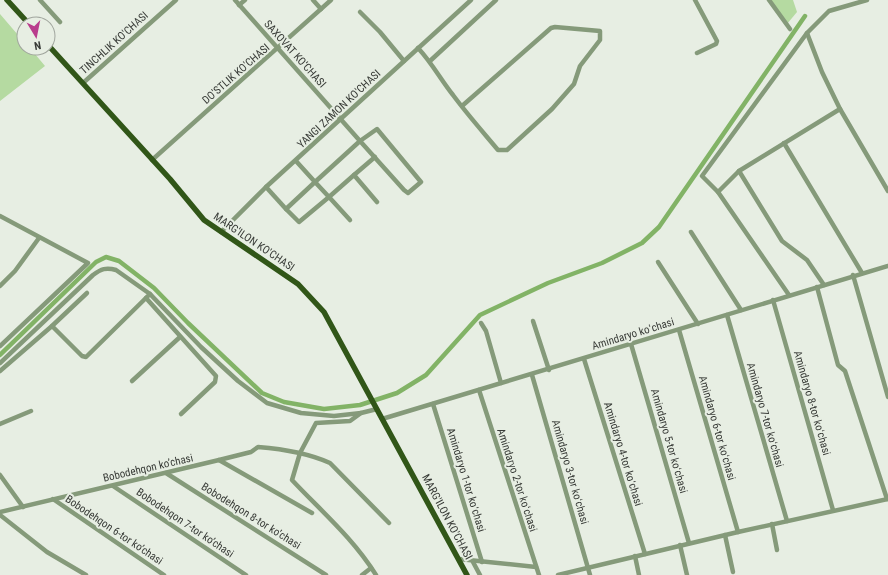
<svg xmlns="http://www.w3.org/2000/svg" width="888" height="575" font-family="'Roboto Condensed',sans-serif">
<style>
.green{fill:#b5daa1}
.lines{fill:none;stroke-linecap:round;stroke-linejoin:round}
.canal{stroke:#82b366;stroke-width:4.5}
.minor{stroke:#859a7a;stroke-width:4.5}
.major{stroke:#315618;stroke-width:5.5}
.labels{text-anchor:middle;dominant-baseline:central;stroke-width:4;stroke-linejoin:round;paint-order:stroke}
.street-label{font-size:11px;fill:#383b37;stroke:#e7eee3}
</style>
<rect width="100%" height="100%" fill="#e7eee3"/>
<g class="green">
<path d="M770,0H793L797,12L787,24Z"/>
<path d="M0,14L24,42V48H30L45,66L0,101Z"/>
</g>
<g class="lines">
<path class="canal" d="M0,355L96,262L106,257L119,261L154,288L188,323L262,393L284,402L324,409L360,405L397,393L426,375L480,315L548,283L602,263L642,243L659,227L805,16"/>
<g class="minor">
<path d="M40,0L60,22"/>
<path d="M235,0L360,141L377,129L421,182L408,193L404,190L360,141L315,182L329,197L354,175L377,202"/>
<path d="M313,0L321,9"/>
<path d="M695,0L717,41L716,44L697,53"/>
<path d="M769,0L790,29"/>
<path d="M239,5L245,0"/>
<path d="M360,12L380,32L404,61"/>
<path d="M807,33L822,72L840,109L888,191"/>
<path d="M418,48C432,63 441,80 453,95C467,114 483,132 498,150H507L552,109L574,84L580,66L600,40V31L555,27L551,28L462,106"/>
<path d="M430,61L496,0"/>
<path d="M83,83L176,0"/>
<path d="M840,109L739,171L718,192L702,176L807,33L829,11L867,0"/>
<path d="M784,143L862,273"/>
<path d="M152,160L331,0"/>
<path d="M296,161L315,182L286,209L299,222L329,197L350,220"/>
<path d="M739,171L782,241L807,260L824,285"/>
<path d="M354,175L375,157"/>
<path d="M266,187L286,209"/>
<path d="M718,192L789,295"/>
<path d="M0,216L88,263L0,346"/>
<path d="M221,232L266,187L471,0"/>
<path d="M691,232L741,310"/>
<path d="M658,262L698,324"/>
<path d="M853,275L888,397"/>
<path d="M0,286L15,271L39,238"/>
<path d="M817,287L838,365L845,371L887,499"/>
<path d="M146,298L216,376L215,382L181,414"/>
<path d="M773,300L833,510"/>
<path d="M727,315L787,521"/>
<path d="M533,321L549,370"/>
<path d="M481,323L486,331L501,383"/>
<path d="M52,326L87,293"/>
<path d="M679,330L738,532"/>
<path d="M631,344L689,543"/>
<path d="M584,359L645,554"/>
<path d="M0,363L93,275C101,269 106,267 116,270L150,294L201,347L238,381L267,403L301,413L334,416L361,413"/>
<path d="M0,371L52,326L82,356L86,357L150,294"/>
<path d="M532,375L590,575"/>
<path d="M132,381L180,337"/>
<path d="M479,390L539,575"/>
<path d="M433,404L482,562"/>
<path d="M382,419L888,266"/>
<path d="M0,424L31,411"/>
<path d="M219,460L312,513"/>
<path d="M166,473L326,575"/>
<path d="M0,475L23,507"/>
<path d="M113,486L246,575"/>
<path d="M53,499L164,575"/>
<path d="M0,512L219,460L251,452L258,447C283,449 308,453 330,463L389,523"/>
<path d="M0,515L47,552L86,575"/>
<path d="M772,524L777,550"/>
<path d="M725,535L733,572"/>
<path d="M680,545L687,575"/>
<path d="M635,556L639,575"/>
<path d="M459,559L536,567"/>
<path d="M473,562L480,575"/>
<path d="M362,575L371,568"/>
<path d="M376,575C353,538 321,511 292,480L300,453L316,423L350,421L361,413L377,409"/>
<path d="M558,575L738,532L888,499"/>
</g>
<g class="major">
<path d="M7,0L29,24"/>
<path d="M48,45L170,179L204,220L298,284L324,312L467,575"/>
</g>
</g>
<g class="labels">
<g class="street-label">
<text transform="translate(114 43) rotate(-42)">TINCHLIK KO'CHASI</text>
<text transform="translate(295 54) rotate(48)">SAXOVAT KO'CHASI</text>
<text transform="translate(236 74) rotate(-41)">DO'STLIK KO'CHASI</text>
<text transform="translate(339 109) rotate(-43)">YANGI ZAMON KO'CHASI</text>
<text transform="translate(254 242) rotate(34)">MARG'ILON KO'CHASI</text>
<text transform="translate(633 334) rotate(-17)">Amindaryo koʻchasi</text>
<text transform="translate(812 403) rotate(74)">Amindaryo 8-tor koʻchasi</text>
<text transform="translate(765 415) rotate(74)">Amindaryo 7-tor koʻchasi</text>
<text transform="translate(717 428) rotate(74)">Amindaryo 6-tor koʻchasi</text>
<text transform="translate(669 441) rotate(74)">Amindaryo 5-tor koʻchasi</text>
<text transform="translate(623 454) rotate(73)">Amindaryo 4-tor koʻchasi</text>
<text transform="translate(148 468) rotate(-13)">Bobodehqon koʼchasi</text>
<text transform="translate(570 472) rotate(74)">Amindaryo 3-tor koʻchasi</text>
<text transform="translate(466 480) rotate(73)">Amindaryo 1-tor koʻchasi</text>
<text transform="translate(517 480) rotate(72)">Amindaryo 2-tor koʻchasi</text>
<text transform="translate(251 516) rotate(32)">Bobodehqon 8-tor koʼchasi</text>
<text transform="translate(447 517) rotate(62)">MARG'ILON KO'CHASI</text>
<text transform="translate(185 523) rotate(34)">Bobodehqon 7-tor koʼchasi</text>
<text transform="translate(114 530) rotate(34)">Bobodehqon 6-tor koʼchasi</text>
</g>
</g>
<g transform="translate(36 36) rotate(170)"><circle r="19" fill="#e7eee3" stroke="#a1a69e"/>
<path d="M0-3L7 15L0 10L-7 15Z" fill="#b93d8d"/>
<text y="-6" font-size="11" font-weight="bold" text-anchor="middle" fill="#383b37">N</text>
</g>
</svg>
